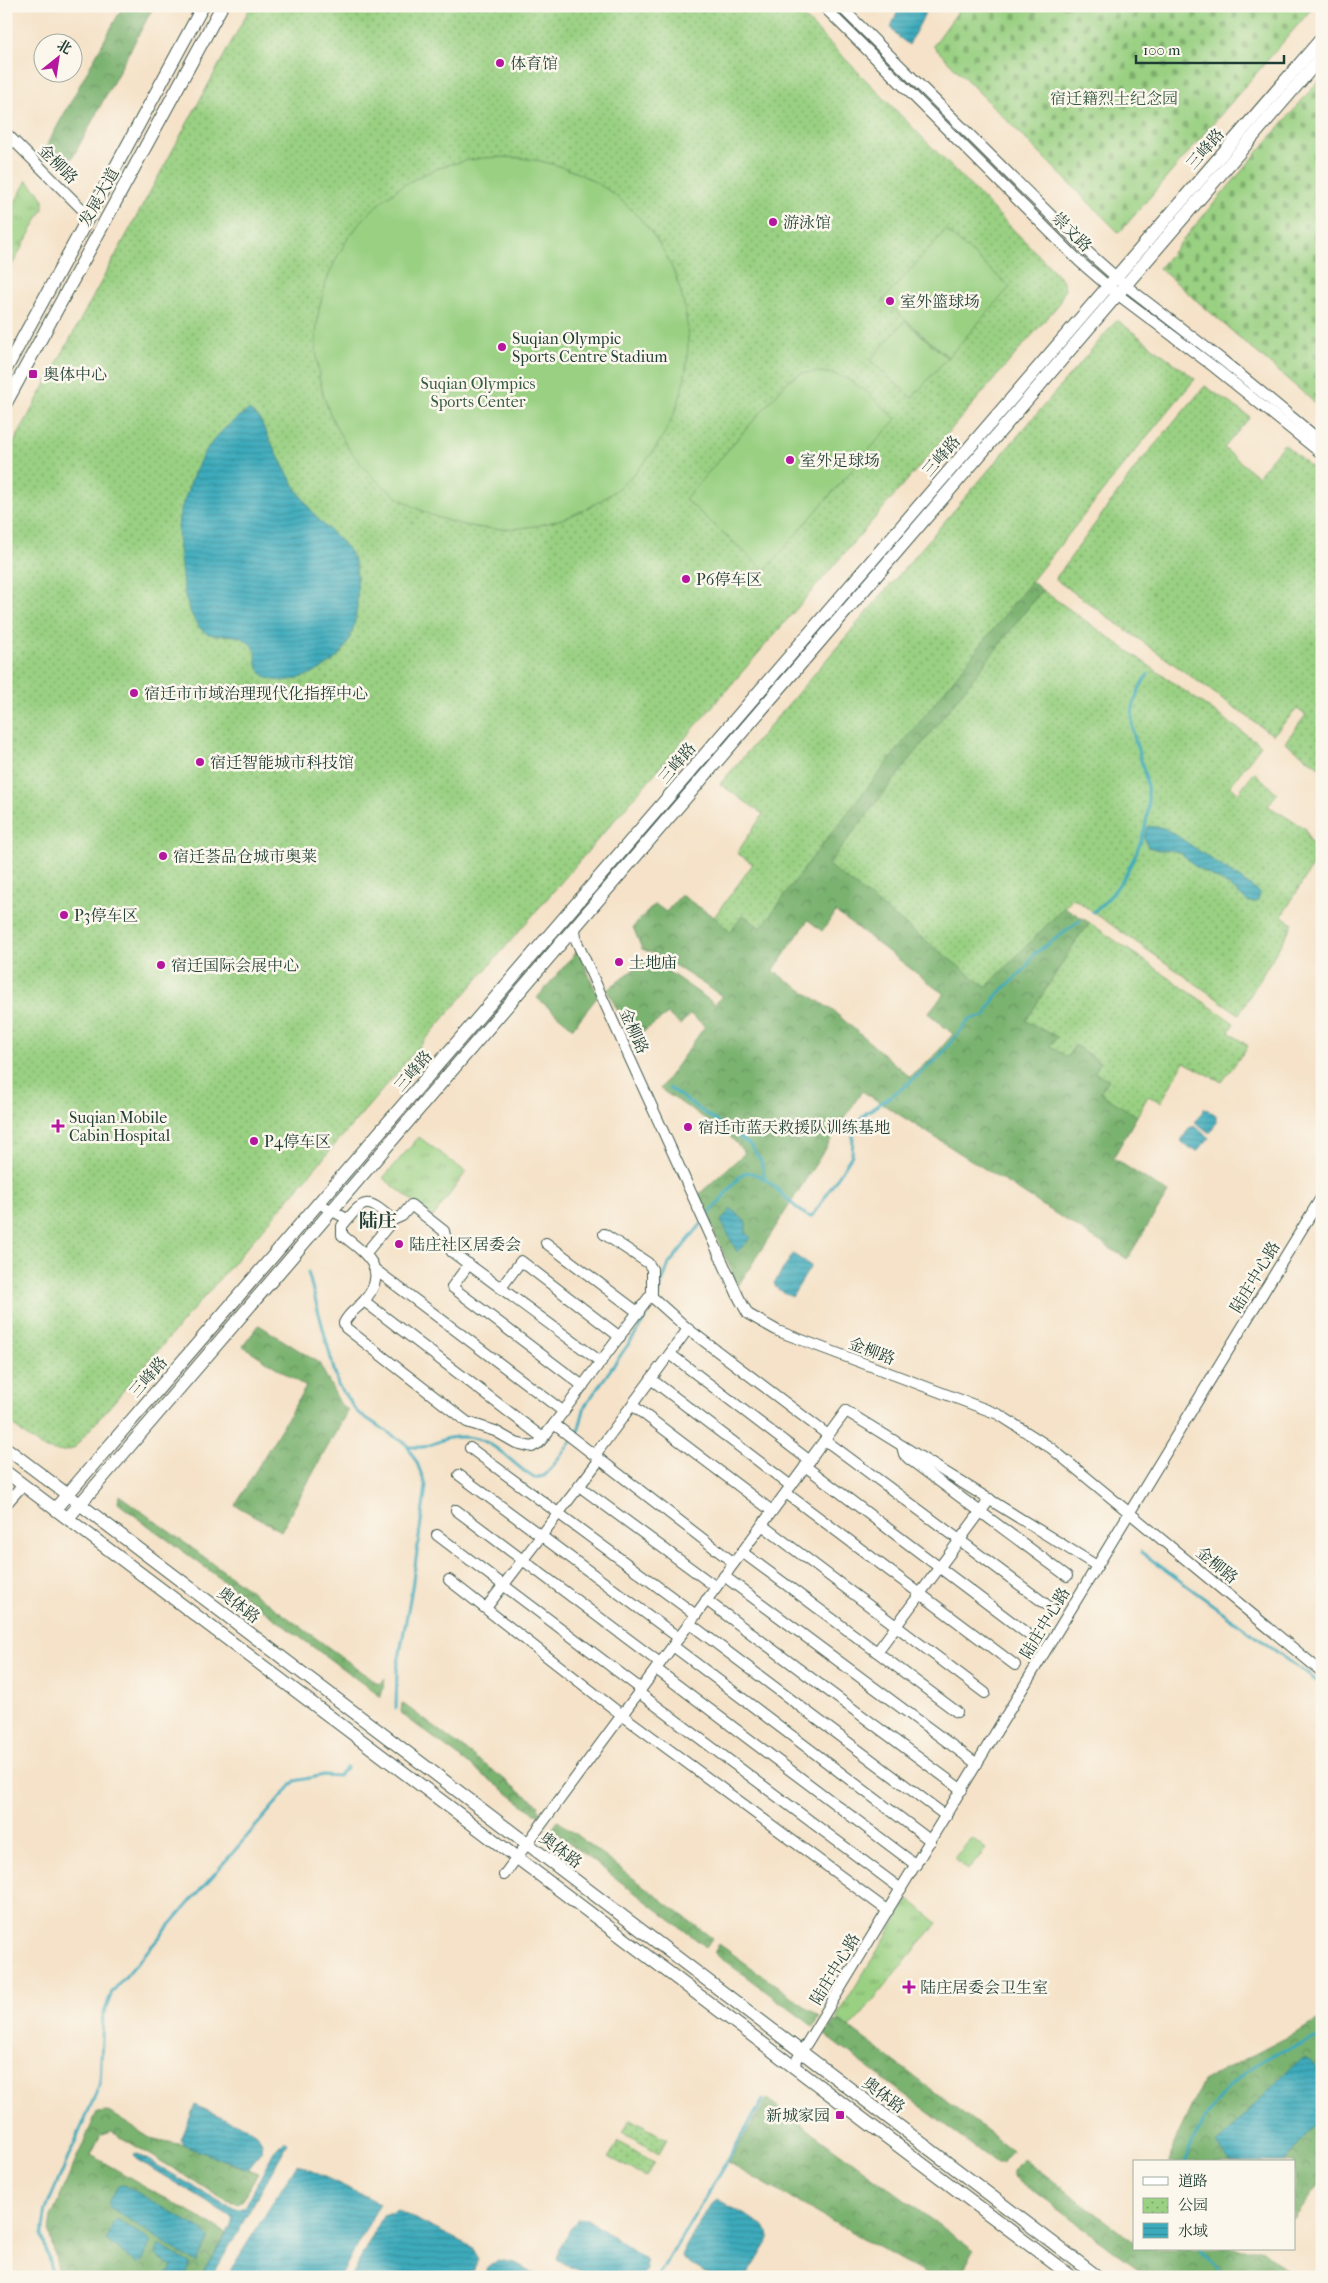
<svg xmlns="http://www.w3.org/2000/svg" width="1328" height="2283" font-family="'IM FELL French Canon','Noto Serif SC',serif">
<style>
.grass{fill:url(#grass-tufts);stroke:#5c865b}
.forest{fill:url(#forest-crowns);stroke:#4c7852;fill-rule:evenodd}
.cemetery{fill:url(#cemetery-stones);stroke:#5c865b}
.park{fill:url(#park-dots);stroke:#5c865b}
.pitch{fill:#99d082;stroke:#5c865b}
.water{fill:url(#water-rules);stroke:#2e7478}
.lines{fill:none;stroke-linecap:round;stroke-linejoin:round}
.stream{stroke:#3dabbc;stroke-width:3}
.minor-casing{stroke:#3f564a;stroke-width:12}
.major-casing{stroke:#3f564a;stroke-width:14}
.minor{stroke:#fff;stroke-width:10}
.major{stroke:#fff;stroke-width:12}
.poi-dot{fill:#b5179e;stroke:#fbf7ec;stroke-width:2}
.labels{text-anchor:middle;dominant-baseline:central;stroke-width:5;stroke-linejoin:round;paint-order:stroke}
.poi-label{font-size:16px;fill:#1f3d34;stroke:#fbf7ec;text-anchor:start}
.park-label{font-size:16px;fill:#375a44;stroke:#fbf7ec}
.street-label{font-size:16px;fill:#1f3d34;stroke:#fbf7ec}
.quarter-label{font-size:19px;font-weight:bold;fill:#1f3d34;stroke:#fbf7ec}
</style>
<defs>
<pattern id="grass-tufts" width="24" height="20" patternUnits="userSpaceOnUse" patternTransform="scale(1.25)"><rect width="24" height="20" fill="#99d082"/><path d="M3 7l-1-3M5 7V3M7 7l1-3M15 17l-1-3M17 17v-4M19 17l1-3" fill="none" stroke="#7caa6b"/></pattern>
<pattern id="forest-crowns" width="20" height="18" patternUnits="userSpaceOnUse" patternTransform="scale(1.25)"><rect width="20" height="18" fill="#7ab270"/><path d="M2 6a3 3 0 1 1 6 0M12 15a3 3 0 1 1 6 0" fill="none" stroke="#63925d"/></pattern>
<pattern id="cemetery-stones" width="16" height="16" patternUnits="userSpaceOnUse" patternTransform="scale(1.25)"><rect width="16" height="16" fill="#99d082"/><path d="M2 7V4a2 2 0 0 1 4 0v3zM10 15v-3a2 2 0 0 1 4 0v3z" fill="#7caa6b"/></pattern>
<pattern id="park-dots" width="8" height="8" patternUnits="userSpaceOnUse" patternTransform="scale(1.25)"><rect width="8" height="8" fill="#99d082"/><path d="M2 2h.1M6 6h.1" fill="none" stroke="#7caa6b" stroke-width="1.8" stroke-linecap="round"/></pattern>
<pattern id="water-rules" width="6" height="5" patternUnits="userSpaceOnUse" patternTransform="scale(1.25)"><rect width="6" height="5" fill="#3dabbc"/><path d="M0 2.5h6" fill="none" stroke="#338c9a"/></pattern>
</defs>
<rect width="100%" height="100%" fill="#fbf7ec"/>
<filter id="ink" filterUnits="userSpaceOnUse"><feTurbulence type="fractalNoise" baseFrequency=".02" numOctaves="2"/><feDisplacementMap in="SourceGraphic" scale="10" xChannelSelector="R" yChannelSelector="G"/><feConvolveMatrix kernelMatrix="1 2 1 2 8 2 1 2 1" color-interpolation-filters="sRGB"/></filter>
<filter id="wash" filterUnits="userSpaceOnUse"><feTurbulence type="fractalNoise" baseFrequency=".0096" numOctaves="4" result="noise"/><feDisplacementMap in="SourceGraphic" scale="20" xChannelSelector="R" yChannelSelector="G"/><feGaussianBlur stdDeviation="1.12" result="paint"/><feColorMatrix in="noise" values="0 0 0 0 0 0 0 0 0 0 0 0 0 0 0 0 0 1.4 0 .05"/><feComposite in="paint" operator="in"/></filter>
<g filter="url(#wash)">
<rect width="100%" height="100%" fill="#f5e2c8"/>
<g class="grass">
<path d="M27,180L43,198V209L6,276V219Z"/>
<path d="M419,1137L466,1172L433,1217L383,1178Z"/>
<path d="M909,1899L937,1923L850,2028L836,2018Z"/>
</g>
<g class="forest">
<path d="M123,6H154L73,157L67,163L61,162L46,147Z"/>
<path d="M1031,581L1042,590L828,865L987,986L1064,907L1090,923L1080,935L1026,1021L1057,1037L1068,1057L1075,1045L1100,1063L1109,1080L1101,1093L1137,1116L1113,1158L1168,1193L1127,1259L862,1091L738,1286L698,1195L745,1153L727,1133L660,1089L705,1026L690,1014L680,1025L668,1014L633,1039L607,990L646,960L656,963L715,1004L722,996L660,956L642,949L633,927L655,904L666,912L681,895L714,917L730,932L743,915L761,927L814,855ZM836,912L944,994L928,1013L953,1034L934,1056L910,1077L832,1010L773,971L808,920L822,931Z"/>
<path d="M578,950L598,996L573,1028L537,998Z"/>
<path d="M259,1325L319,1363L341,1405L348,1410L281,1531L235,1505L306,1387L243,1346Z"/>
<path d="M119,1495L379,1684L385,1679L381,1697L123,1507L118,1503Z"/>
<path d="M402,1703L539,1805L538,1808L542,1812L539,1814L533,1812L403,1715L401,1712Z"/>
<path d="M558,1821L712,1938L706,1947L554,1831L553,1828Z"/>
<path d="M719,1944L820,2017L814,2027L714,1953Z"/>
<path d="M1322,2019V2182L1294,2219V2162H1169L1174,2144L1203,2081Z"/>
<path d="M834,2021L842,2022L1012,2150L1002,2164H997L825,2035Z"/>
<path d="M767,2099L974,2251L959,2277H931L728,2163Z"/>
<path d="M107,2111L150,2138L183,2145L258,2173L243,2200L238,2203L226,2200L112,2132L101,2135L91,2155L226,2233L200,2277H60L49,2232L51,2217L97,2112Z"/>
<path d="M1023,2158L1134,2242V2249H1260L1296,2277H1149L1013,2176V2171Z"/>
</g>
<g class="cemetery">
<path d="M962,6H1314L1119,233L933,46Z"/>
<path d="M1322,77V409L1159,268Z"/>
</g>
<g class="park">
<path d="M251,6H793L1062,279L1065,289L1058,305L74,1448C48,1461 25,1434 6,1419V457Z"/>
<path d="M1117,320L1195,379L1134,452L814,855L761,928L743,915L730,932L714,917L753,864L737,853L763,814L720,784Z"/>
<path d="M1205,386L1250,417L1224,448L1257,476L1284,444L1322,476V769L1285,742L1306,715L1297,709L1273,735L1055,579L1140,462Z"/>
<path d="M1042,590L1261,745L1230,786L1238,793L1254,772L1277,793L1268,806L1306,829L1310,842L1322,850L1282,916L1293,924L1239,1014L1073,898L987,986L982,984L828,865Z"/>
<path d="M1090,923L1234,1023L1229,1032L1248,1046L1222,1082L1184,1062L1161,1102L1148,1096L1137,1116L1100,1093L1109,1080L1095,1072L1100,1062L1075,1045L1067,1057L1050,1046L1057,1037L1026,1021L1080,935Z"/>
<path d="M630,2119L667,2139L659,2153L623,2133Z"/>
<path d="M618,2142L654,2162L646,2177L609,2157Z"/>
</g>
<g class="pitch">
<circle cx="502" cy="343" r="186"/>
<path d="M946,230L1010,287L948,357L883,300Z"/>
<path d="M905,321L947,358L912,398L870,360Z"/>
<path d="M815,372C852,372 870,396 896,419L765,570L685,499L789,380L802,373Z"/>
<path d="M972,1838L986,1849L968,1870L954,1858Z"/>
</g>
<g class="water">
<path d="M900,6H927C923,21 915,31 909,45L896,35L891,27Z"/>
<path d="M249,410L259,418C277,454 293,489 319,520C331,533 353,548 356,567C358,587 359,616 351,635C348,644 341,654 334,660C319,674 273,693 259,670C256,664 256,657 256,651C238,623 215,645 200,628C186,611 183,588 181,568C179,551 177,534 179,518C180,510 184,501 187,493C200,453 214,433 249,410Z"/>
<path d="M1148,826L1164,828L1176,835L1252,887L1259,893V898L1257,902H1248L1228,885L1197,868L1182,854L1172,850H1158L1148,847L1144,838Z"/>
<path d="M1205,1108L1216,1115V1123L1211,1132H1208L1195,1122Z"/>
<path d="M1195,1126L1209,1138L1198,1151L1190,1149L1181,1141L1189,1128Z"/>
<path d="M731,1209L746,1222V1233L751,1238L737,1252L721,1221Z"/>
<path d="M793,1254L811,1266L792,1297L776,1288L774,1283Z"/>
<path d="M1304,2058C1326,2066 1322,2098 1322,2116L1284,2162H1231L1216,2144L1296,2063Z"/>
<path d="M195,2105L256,2132L262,2142L261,2151L248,2169L183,2145L181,2140Z"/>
<path d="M285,2140L288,2143L212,2277H200L231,2226L233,2218L136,2159L134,2155L138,2154L224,2204L240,2209L245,2207L274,2151Z"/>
<path d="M297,2164L380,2203L340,2277H226Z"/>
<path d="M124,2185L204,2231L209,2238L196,2263L111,2208L107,2203L118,2186Z"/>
<path d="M717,2199L763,2225L769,2233V2239L746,2277H711L682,2258L683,2251L711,2204Z"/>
<path d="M397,2210L472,2247L479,2259L469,2277H350L383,2216Z"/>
<path d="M578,2218L587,2219L593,2223L646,2260L647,2269L642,2277C605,2277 590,2280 557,2259L559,2249Z"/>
<path d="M117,2219L151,2241L143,2260L138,2264L106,2240L112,2223Z"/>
<path d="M159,2245L190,2263L186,2277H161L169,2273L172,2267L156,2255Z"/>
<path d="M498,2260L516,2263L540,2277H484L487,2268Z"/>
</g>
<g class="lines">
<g class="stream">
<path d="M1093,912C1124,890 1151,832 1148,795C1144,744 1114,725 1148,674"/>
<path d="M669,1088L750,1145L761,1161L765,1179"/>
<path d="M308,1272L338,1385L357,1412L406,1444L417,1463L426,1486L412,1588L397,1669L396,1708"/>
<path d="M657,1296L669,1264L739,1177L747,1172C774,1176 787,1206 810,1217L814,1214L852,1155L853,1136L857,1124L866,1113L904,1087L939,1057L970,1019L985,1016L995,997L1026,968L1034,954L1080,921"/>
<path d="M408,1447C414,1447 422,1448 427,1446C435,1444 442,1439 449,1438C492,1431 504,1459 534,1478L544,1476L549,1471L578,1432L585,1406L639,1329L650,1308"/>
<path d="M1141,1552L1322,1685"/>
<path d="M1186,2162C1195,2127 1220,2092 1248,2070C1268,2053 1298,2047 1322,2036"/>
<path d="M1199,2249L1227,2277"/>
<path d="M53,2277L42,2235L46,2209L100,2084L103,2016L112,1992L295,1781L324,1775L338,1776L347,1767"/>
<path d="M658,2277L763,2100"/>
</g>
</g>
</g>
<g filter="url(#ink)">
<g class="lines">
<g class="minor-casing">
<g id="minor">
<path d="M823,6L1080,262L1117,294L1214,367L1322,454"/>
<path d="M840,6L1090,254L1125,285L1221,359L1322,442"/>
<path d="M6,133L89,216"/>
<path d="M575,928L576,940L739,1298L748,1314L778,1331L998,1414L1051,1448L1322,1672"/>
<path d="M320,1204L347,1219"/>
<path d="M393,1220L402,1216L411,1205L444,1231L447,1244L452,1252L601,1362"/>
<path d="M604,1234L648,1263L652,1269V1293L554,1424L734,1563"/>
<path d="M546,1243L639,1313"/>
<path d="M365,1254L393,1220C366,1197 365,1198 342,1226V1235C366,1254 390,1269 365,1300C358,1308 349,1312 344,1323L346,1328L467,1422L495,1431L516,1443L532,1447L539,1443L554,1424"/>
<path d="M469,1264L452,1287L583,1386"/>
<path d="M377,1271L564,1412"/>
<path d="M501,1288L521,1261L620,1337"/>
<path d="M364,1301L543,1438"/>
<path d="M688,1329L828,1435"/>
<path d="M670,1354L810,1461"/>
<path d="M651,1379L791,1486"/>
<path d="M632,1405L772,1511"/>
<path d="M825,1440L1051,1608"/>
<path d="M902,1446L904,1454L909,1459L1067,1576"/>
<path d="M470,1448L696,1615"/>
<path d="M595,1455L688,1329L651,1296"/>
<path d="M805,1466L1029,1635"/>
<path d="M459,1475L679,1638"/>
<path d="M579,1486L716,1587"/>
<path d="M786,1493L1015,1665"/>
<path d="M6,1504L23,1485"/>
<path d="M456,1510L660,1663"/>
<path d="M762,1525L985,1693"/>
<path d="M437,1535L641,1689"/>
<path d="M742,1552L877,1652L990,1499"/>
<path d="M724,1576L977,1764"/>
<path d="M449,1580L622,1715L888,1911"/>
<path d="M706,1600L962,1790"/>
<path d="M486,1608L600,1459"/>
<path d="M689,1623L946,1816"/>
<path d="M673,1646L931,1841"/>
<path d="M877,1652L957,1712"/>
<path d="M656,1669L916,1865"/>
<path d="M638,1692L901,1889"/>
<path d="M504,1875L846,1411L1097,1566"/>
<path d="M793,2066L1322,1196"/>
</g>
</g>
<g class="major-casing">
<g id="major">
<path d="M6,369L203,6"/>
<path d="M6,403L222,6"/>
<path d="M6,1448L1098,2277"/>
<path d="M6,1472L1072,2277"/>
<path d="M55,1509L1322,38"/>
<path d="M68,1518L1322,56"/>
</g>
</g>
<use href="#minor" class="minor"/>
<use href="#major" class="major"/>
</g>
</g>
<g class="poi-dot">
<circle cx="500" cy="63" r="5"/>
<circle cx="773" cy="222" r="5"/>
<circle cx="890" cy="301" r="5"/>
<circle cx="502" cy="347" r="5"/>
<rect x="28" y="369" width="10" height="10" rx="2.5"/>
<circle cx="790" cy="460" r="5"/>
<circle cx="686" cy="579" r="5"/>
<circle cx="134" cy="693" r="5"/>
<circle cx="200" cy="762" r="5"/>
<circle cx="163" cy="856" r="5"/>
<circle cx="64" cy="915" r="5"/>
<circle cx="619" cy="962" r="5"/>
<circle cx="161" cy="965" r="5"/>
<path d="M55.5 1118.5h5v5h5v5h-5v5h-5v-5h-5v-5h5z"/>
<circle cx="688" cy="1127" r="5"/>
<circle cx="254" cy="1141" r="5"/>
<circle cx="399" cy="1244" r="5"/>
<path d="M906.5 1979.5h5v5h5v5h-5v5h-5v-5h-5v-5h5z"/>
<rect x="835" y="2110" width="10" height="10" rx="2.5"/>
</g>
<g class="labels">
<g class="poi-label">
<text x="510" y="63">体育馆</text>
<text x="783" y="222">游泳馆</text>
<text x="900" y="301">室外篮球场</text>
<text x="512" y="338">Suqian Olympic<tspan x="512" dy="18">Sports Centre Stadium</tspan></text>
<text x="43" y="374">奥体中心</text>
<text x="800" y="460">室外足球场</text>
<text x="696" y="579">P6停车区</text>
<text x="144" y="693">宿迁市市域治理现代化指挥中心</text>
<text x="210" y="762">宿迁智能城市科技馆</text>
<text x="173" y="856">宿迁荟品仓城市奥莱</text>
<text x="74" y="915">P3停车区</text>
<text x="629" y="962">土地庙</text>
<text x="171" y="965">宿迁国际会展中心</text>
<text x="69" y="1117">Suqian Mobile<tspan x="69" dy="18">Cabin Hospital</tspan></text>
<text x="698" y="1127">宿迁市蓝天救援队训练基地</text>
<text x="264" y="1141">P4停车区</text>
<text x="409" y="1244">陆庄社区居委会</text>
<text x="920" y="1987">陆庄居委会卫生室</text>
<text x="830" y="2115" text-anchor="end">新城家园</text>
</g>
<g class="park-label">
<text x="1114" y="98">宿迁籍烈士纪念园</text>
<text x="478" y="383">Suqian Olympics<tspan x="478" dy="18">Sports Center</tspan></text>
</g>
<g class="street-label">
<text transform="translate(1205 149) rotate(-49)">三峰路</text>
<text transform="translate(58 164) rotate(45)">金柳路</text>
<text transform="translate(99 197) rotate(-61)">发展大道</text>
<text transform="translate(1072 232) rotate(45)">崇文路</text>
<text transform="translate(941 456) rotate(-49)">三峰路</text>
<text transform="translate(677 763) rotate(-50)">三峰路</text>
<text transform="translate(634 1031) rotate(66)">金柳路</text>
<text transform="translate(413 1071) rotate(-49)">三峰路</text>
<text transform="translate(1255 1277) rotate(-59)">陆庄中心路</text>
<text transform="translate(872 1351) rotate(21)">金柳路</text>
<text transform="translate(148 1377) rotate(-49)">三峰路</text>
<text transform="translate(1217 1565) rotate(39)">金柳路</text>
<text transform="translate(239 1605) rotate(37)">奥体路</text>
<text transform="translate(1045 1623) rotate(-59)">陆庄中心路</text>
<text transform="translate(561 1850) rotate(37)">奥体路</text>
<text transform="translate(835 1969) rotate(-59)">陆庄中心路</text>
<text transform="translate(884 2095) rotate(37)">奥体路</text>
</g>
<g class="quarter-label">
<text x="378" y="1221">陆庄</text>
</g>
</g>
<rect width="1328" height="2283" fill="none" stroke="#fbf7ec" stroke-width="25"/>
<rect x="1133" y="2160" width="162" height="90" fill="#fbf7ec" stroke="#a3ada2"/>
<rect x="1143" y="2177" width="25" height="8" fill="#ffffff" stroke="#a3ada2"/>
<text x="1178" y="2186" font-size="15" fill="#1f3d34">道路</text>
<rect x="1143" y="2198" width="25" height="15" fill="url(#park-dots)" stroke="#a3ada2"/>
<text x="1178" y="2210" font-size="15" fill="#1f3d34">公园</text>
<rect x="1143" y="2223" width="25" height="15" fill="url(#water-rules)" stroke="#a3ada2"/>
<text x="1178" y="2236" font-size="15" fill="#1f3d34">水域</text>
<g transform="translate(58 58) rotate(30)"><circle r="24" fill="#fbf7ec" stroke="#a3ada2"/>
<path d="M0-4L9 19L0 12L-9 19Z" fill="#b5179e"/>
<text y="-8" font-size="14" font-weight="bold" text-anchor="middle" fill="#1f3d34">北</text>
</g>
<path d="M1136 55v8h148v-8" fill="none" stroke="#1f3d34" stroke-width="2.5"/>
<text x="1143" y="55" font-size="15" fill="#1f3d34" stroke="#fbf7ec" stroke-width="4" paint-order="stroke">100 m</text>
</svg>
